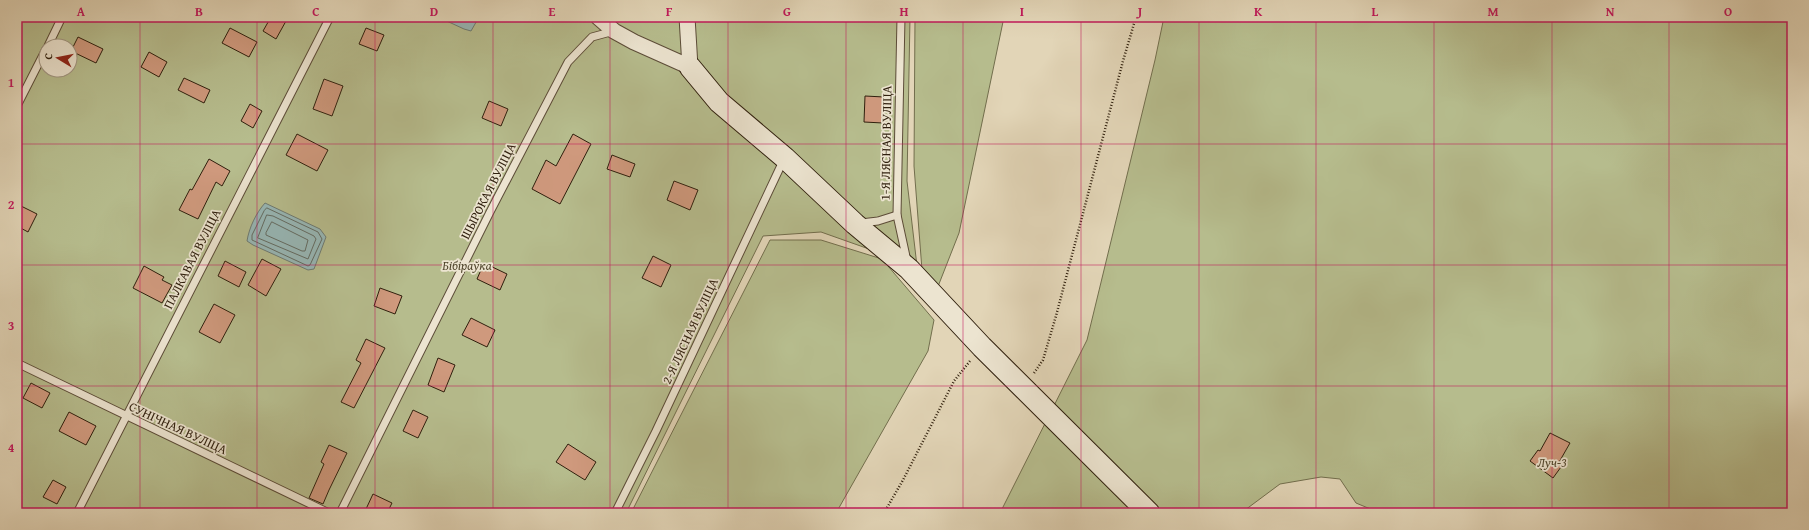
<svg xmlns="http://www.w3.org/2000/svg" width="1809" height="530" font-family="'Gentium Book Plus',serif">
<style>
.green{fill:#b6bc8d;stroke:#726e4d;fill-rule:evenodd}
.water{fill:#97b7b6;stroke:#6d7a72}
.lines{fill:none;stroke-linecap:round;stroke-linejoin:round}
.shore{stroke:#636b62;stroke-width:1}
.building{fill:#cf997d;stroke:#2f1f0d}
.lane-casing{stroke:#5c4c38;stroke-width:9}
.street-casing{stroke:#5c4c38;stroke-width:17}
.secondary-casing{stroke:#2f1f0d;stroke-width:23}
.path{stroke:#2f1f0d;stroke-width:2.5;stroke-dasharray:1 2;stroke-linecap:butt}
.lane{stroke:#ece4d0;stroke-width:7}
.street{stroke:#ece4d0;stroke-width:15}
.secondary{stroke:#ece4d0;stroke-width:21}
.grid{fill:none;stroke:#c2185b;stroke-width:1;stroke-opacity:0.55}
.labels{text-anchor:middle;dominant-baseline:central;stroke-width:3.5;stroke-linejoin:round;paint-order:stroke}
.street-label{font-size:13px;fill:#2f1f0d;stroke:#ece4d0}
.park-label{font-size:13px;font-style:italic;fill:#51462d;stroke:#ece4d0}
.neatline{fill:none;stroke:#c2185b;stroke-width:1.5}
.grid-label{font-size:13px;text-anchor:middle;font-weight:bold;fill:#c2185b}
</style>
<rect width="100%" height="100%" fill="#e2d5b7"/>
<filter id="stains"><feTurbulence type="fractalNoise" baseFrequency=".005" numOctaves="4"/><feColorMatrix values="0 0 0 0 .2 0 0 0 0 .09 0 0 0 0 .02 0 0 0 .5 -.17"/></filter>
<radialGradient id="worn" r=".72"><stop offset=".6" stop-color="#630" stop-opacity="0"/><stop offset="1" stop-color="#630" stop-opacity=".3"/></radialGradient>
<g class="green">
<path d="M17,17H910L907,181L917,266L821,232L763,236L626,513H17ZM46,46H70V70H46Z"/>
<path d="M915,17H1004L959,233L937,289L922,270L914,166Z"/>
<path d="M1164,17H1792V513H1380L1356,503L1340,479L1321,477L1280,484L1241,513H1000L1087,340L1155,60Z"/>
<path d="M770,240H821L882,259L934,320L928,351L836,513H631Z"/>
</g>
<g class="water">
<path d="M438,17H479L471,31L464,29Z"/>
<path d="M265,203L320,229L326,237L314,269L308,270L253,245L247,241C249,228 256,213 265,203Z"/>
</g>
<g class="lines">
<g class="shore">
<path d="M267,208L318,232L322,239L310,265L308,266L252,240V235L264,211Z"/>
<path d="M267,215L273,216L314,236L316,239L308,259L258,238Z"/>
<path d="M272,222L308,240L305,251H302L266,235V233Z"/>
</g>
</g>
<g class="building">
<path d="M271,17H279L286,21L276,39L263,31Z"/>
<path d="M230,28L257,42L249,57L222,43Z"/>
<path d="M366,28L384,35L377,51L359,44Z"/>
<path d="M78,37L103,49L96,63L71,51Z"/>
<path d="M149,52L167,62L159,77L141,67Z"/>
<path d="M184,78L210,90L204,103L178,90Z"/>
<path d="M324,79L343,86L332,116L313,109Z"/>
<path d="M865,96L884,97L883,123L864,122Z"/>
<path d="M489,101L508,109L501,126L482,118Z"/>
<path d="M250,104L262,111L253,128L241,121Z"/>
<path d="M297,134L328,150L317,171L286,155Z"/>
<path d="M573,134L591,144L560,204L532,189L546,160L556,166Z"/>
<path d="M612,155L635,164L630,177L607,169Z"/>
<path d="M209,159L230,171L222,186L216,182L198,219L179,210L190,189L192,190Z"/>
<path d="M674,181L698,190L690,210L667,200Z"/>
<path d="M17,204L37,214L28,232L17,226Z"/>
<path d="M653,256L671,265L661,287L642,278Z"/>
<path d="M262,259L281,269L266,296L248,285Z"/>
<path d="M225,261L246,272L239,287L218,276Z"/>
<path d="M484,263L507,274L500,290L477,279Z"/>
<path d="M144,266L164,277L162,280L172,285L162,303L133,288Z"/>
<path d="M380,288L402,296L395,314L374,306Z"/>
<path d="M214,304L235,315L220,343L199,332Z"/>
<path d="M471,318L495,330L487,347L462,335Z"/>
<path d="M366,339L385,348L354,408L341,402L361,363L356,360Z"/>
<path d="M438,358L455,365L444,392L428,385Z"/>
<path d="M31,383L50,393L42,408L23,398Z"/>
<path d="M413,410L428,417L418,438L403,431Z"/>
<path d="M69,412L96,426L86,445L59,431Z"/>
<path d="M1550,433L1570,443L1558,464L1561,467L1553,478L1530,461L1538,450L1540,451Z"/>
<path d="M568,444L596,462L585,480L556,462Z"/>
<path d="M329,445L347,453L329,490L323,504L309,498L324,464L321,462Z"/>
<path d="M53,480L66,487L57,504L43,497Z"/>
<path d="M373,494L392,503L387,513H373L366,509Z"/>
</g>
<g class="lines">
<g class="lane-casing">
<g id="lane">
<path d="M901,17L897,215L907,261"/>
<path d="M48,46L62,17"/>
<path d="M17,106L46,49"/>
<path d="M861,223L878,221L897,215"/>
<path d="M17,363L329,513"/>
<path d="M77,513L330,17"/>
<path d="M340,513L490,212L568,62L592,37L614,31"/>
<path d="M615,513L656,431L784,159"/>
</g>
</g>
<g class="street-casing">
<path id="street" d="M598,17L614,31L634,42L690,67L687,17"/>
</g>
<g class="secondary-casing">
<path id="secondary" d="M690,67L719,102L785,158L855,224L909,269L982,347L1149,513"/>
</g>
<g class="path">
<path d="M1034,373L1043,360L1056,316L1123,61L1136,17"/>
<path d="M884,513L903,480L954,381L970,361"/>
</g>
<use href="#lane" class="lane"/>
<use href="#street" class="street"/>
<use href="#secondary" class="secondary"/>
</g>
<path class="grid" d="M140,17V513M257,17V513M375,17V513M493,17V513M610,17V513M728,17V513M846,17V513M963,17V513M1081,17V513M1199,17V513M1316,17V513M1434,17V513M1552,17V513M1669,17V513M17,144H1792M17,265H1792M17,386H1792"/>
<g class="labels">
<g class="street-label">
<text transform="translate(886 143) rotate(-89)">1-Я ЛЯСНАЯ ВУЛІЦА</text>
<text transform="translate(488 191) rotate(-63)">ШЫРОКАЯ ВУЛІЦА</text>
<text transform="translate(192 259) rotate(-63)">ПАЛКАВАЯ ВУЛІЦА</text>
<text transform="translate(690 331) rotate(-65)">2-Я ЛЯСНАЯ ВУЛІЦА</text>
<text transform="translate(178 428) rotate(25)">СУНІЧНАЯ ВУЛІЦА</text>
</g>
<g class="park-label">
<text x="467" y="265">Бібіраўка</text>
<text x="1552" y="462">Луч-3</text>
</g>
</g>
<rect width="1809" height="530" fill="none" stroke="#e2d5b7" stroke-width="44"/>
<g transform="translate(58 58) rotate(280)"><circle r="19" fill="#ece4d0" stroke="#a09582"/>
<path d="M0-3L7 15L0 10L-7 15Z" fill="#8f2418"/>
<text y="-6" font-size="11" font-weight="bold" text-anchor="middle" fill="#2f1f0d">С</text>
</g>
<rect x="22" y="22" width="1765" height="486" class="neatline"/>
<g class="grid-label">
<text x="81" y="16">A</text>
<text x="199" y="16">B</text>
<text x="316" y="16">C</text>
<text x="434" y="16">D</text>
<text x="552" y="16">E</text>
<text x="669" y="16">F</text>
<text x="787" y="16">G</text>
<text x="904" y="16">H</text>
<text x="1022" y="16">I</text>
<text x="1140" y="16">J</text>
<text x="1258" y="16">K</text>
<text x="1375" y="16">L</text>
<text x="1493" y="16">M</text>
<text x="1610" y="16">N</text>
<text x="1728" y="16">O</text>
<text x="11" y="87">1</text>
<text x="11" y="209">2</text>
<text x="11" y="330">3</text>
<text x="11" y="452">4</text>
</g>
<rect width="100%" height="100%" filter="url(#stains)"/>
<rect width="100%" height="100%" fill="url(#worn)"/>
</svg>
